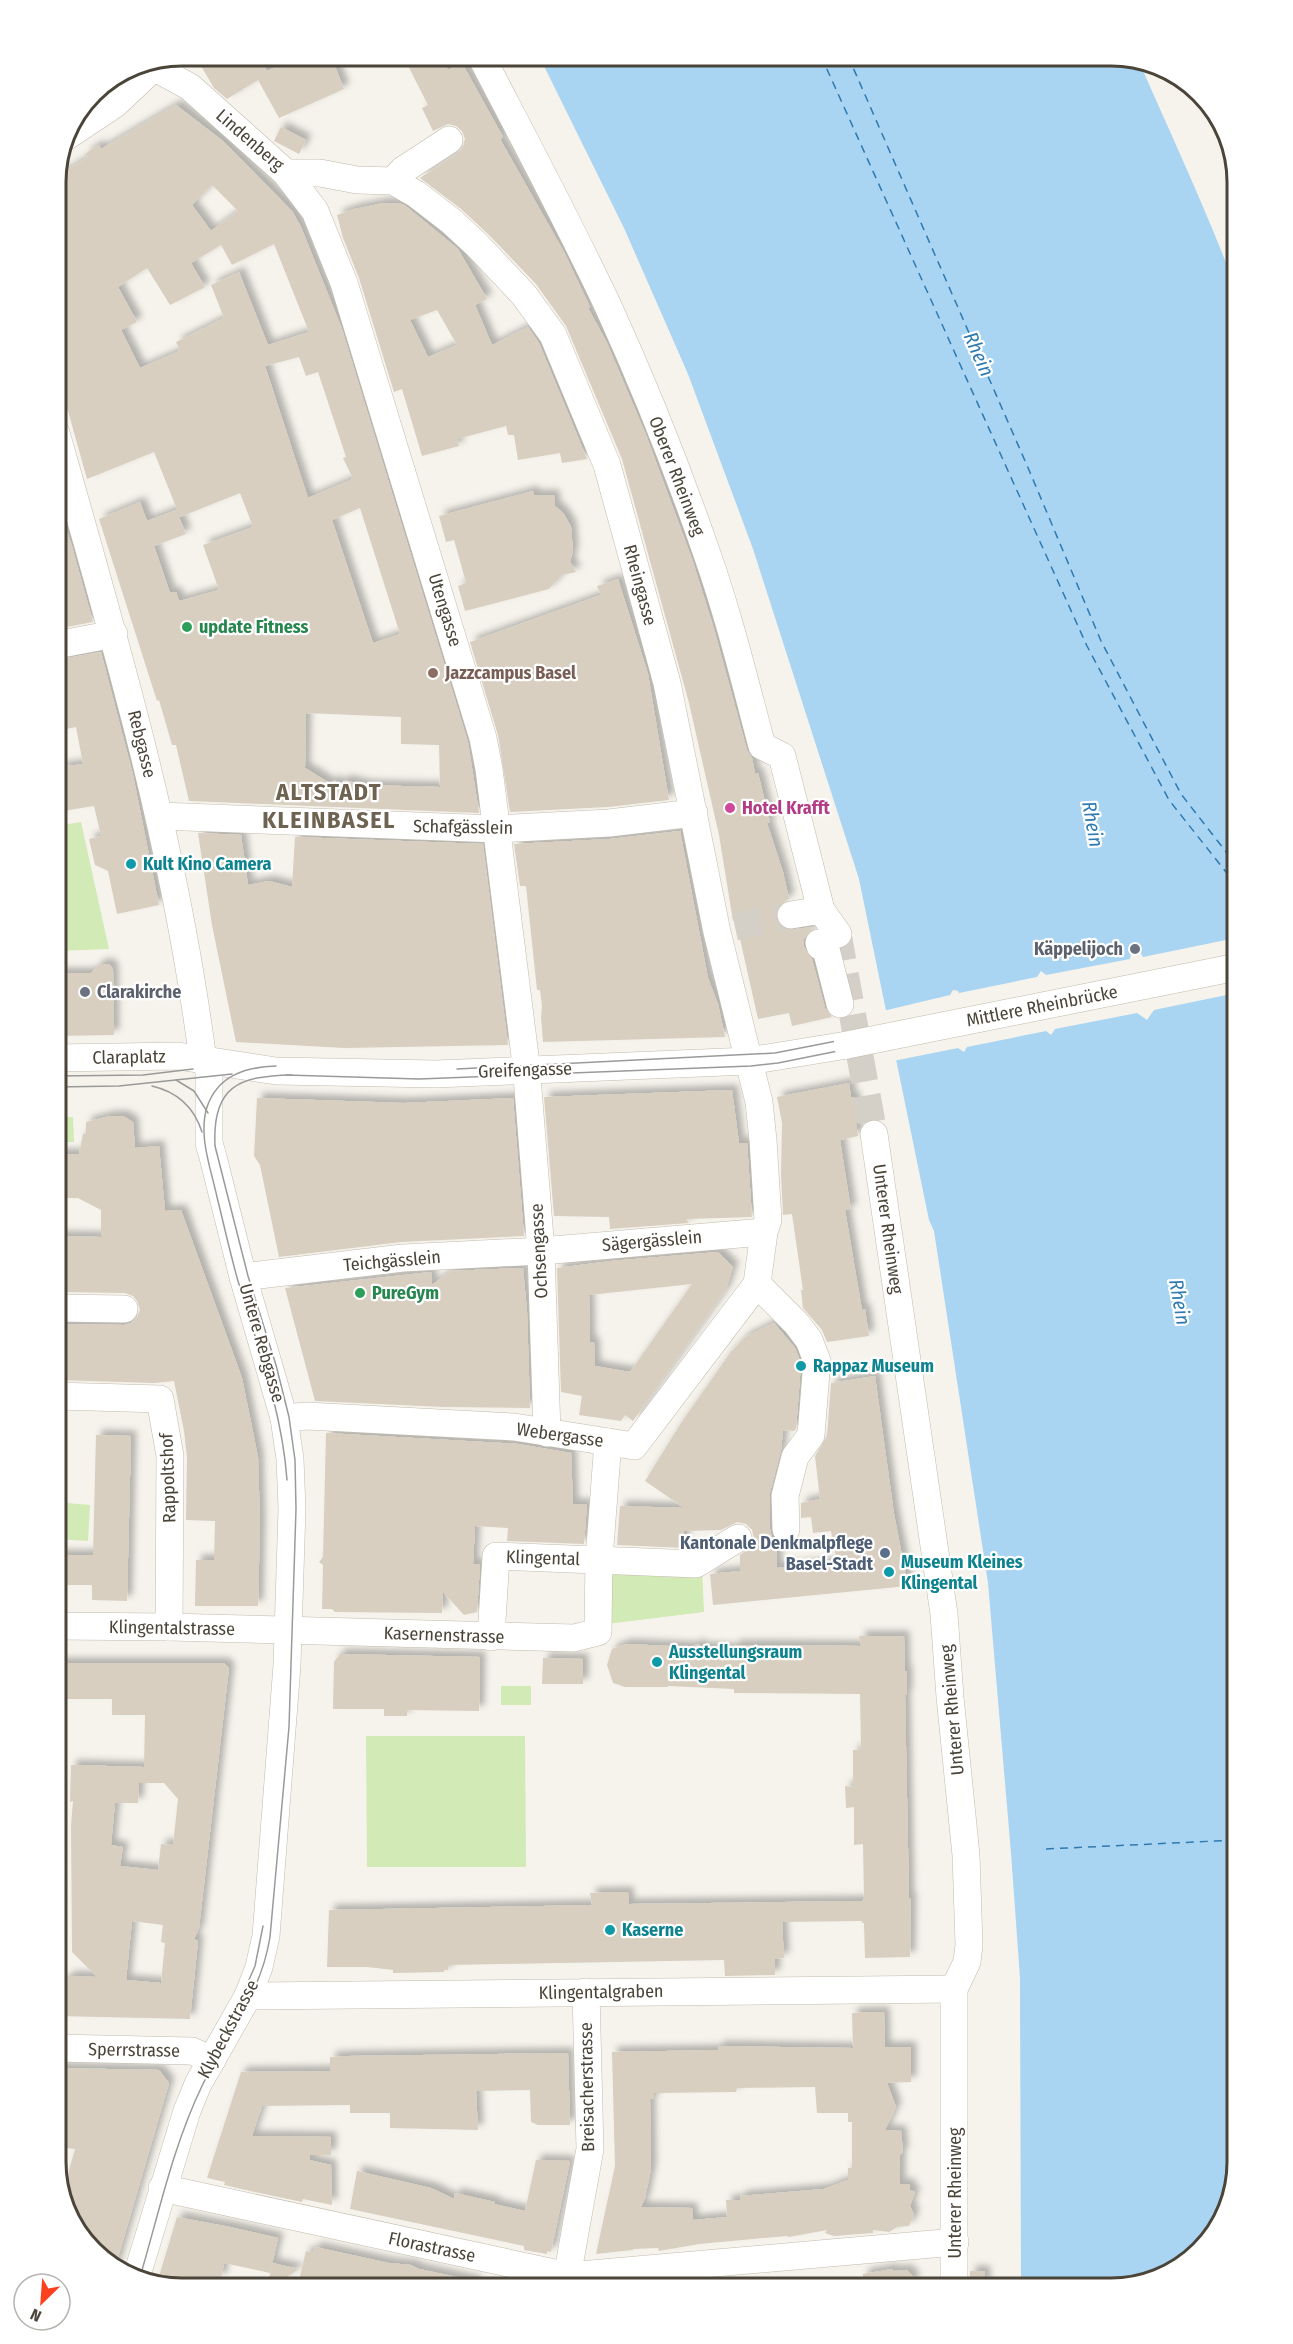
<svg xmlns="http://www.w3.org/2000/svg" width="1293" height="2344" font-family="'Fira Sans Condensed',sans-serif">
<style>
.green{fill:#d2eab5}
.water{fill:#a9d4f2}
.pier{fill:#f6f3ec}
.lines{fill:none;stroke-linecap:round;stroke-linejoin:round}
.ferry{stroke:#2e7ab2;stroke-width:1.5;stroke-dasharray:8 6;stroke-linecap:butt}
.building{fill:#d8cfc1;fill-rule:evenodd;filter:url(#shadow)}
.minor-tunnel{stroke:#d4d0c8;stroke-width:27;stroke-dasharray:27 14;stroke-linecap:butt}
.minor-casing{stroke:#c2bbae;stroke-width:28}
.minor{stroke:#fff;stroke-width:27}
.tram{stroke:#9a9a9a;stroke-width:1.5}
.minor-bridge-casing{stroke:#c2bbae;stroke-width:28;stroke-linecap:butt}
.minor-bridge{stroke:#fff;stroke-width:27}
.leisure-dot{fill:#2e9e5b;stroke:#fff;stroke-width:2}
.education-dot{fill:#8d6e63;stroke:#fff;stroke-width:2}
.hotel-dot{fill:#d1479c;stroke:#fff;stroke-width:2}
.culture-dot{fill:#0f9aa8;stroke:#fff;stroke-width:2}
.worship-dot{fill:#6b7280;stroke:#fff;stroke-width:2}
.service-dot{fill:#5c6f8a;stroke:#fff;stroke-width:2}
.labels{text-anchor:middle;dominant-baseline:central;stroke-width:4.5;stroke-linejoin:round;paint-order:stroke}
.street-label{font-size:18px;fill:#4b4439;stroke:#fff}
.leisure-label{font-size:18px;font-weight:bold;fill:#27864d;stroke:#fff;text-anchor:start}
.education-label{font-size:18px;font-weight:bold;fill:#785e54;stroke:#fff;text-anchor:start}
.hotel-label{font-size:18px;font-weight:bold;fill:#b23c85;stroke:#fff;text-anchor:start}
.culture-label{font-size:18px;font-weight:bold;fill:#0d838f;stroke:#fff;text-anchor:start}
.worship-label{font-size:18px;font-weight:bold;fill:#5b616d;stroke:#fff;text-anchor:end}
.service-label{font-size:18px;font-weight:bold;fill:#4e5e75;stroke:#fff;text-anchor:end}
.water-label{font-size:20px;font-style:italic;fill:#2e7ab2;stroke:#fff}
.district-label{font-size:24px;font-weight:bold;letter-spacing:1.5px;fill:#6e6250;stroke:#fff}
.rim{fill:none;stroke:#4b4439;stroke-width:3}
</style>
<defs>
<filter id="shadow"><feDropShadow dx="5.5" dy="-5.5" stdDeviation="3" flood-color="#0004"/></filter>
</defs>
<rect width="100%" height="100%" fill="#f6f3ec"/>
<g class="green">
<path d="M81,822L109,949L56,951V826Z"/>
<path d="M56,1117H73L74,1142H56Z"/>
<path d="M56,1502L90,1505L88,1541L56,1539Z"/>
<path d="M612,1567L702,1568L704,1612L607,1624Z"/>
<rect x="501" y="1686" width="30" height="19"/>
<path d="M366,1736H525L526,1867H367Z"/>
</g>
<path class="water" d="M539,56H1120L1140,64C1173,139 1208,214 1237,291V2162L1216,2233L1160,2279L1111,2288H1021L1020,1978L1011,1853L988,1583L934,1231L929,1220L859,879L753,549L688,374L624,228Z"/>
<path class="pier" d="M1229,934L1234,938L1237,937V995L1236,993L1154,1010L1147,1020L1137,1013L1055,1029L1051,1035L1046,1031L967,1047L964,1052L958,1048L893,1061L883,1011L950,995L953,990L958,991L959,993L1037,977L1041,971L1046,975L1130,959L1131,954L1140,952L1143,957L1226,940Z"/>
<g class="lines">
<g class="ferry">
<path d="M821,56L1087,646L1169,800L1237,886"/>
<path d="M848,56L1029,470L1101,641L1181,794L1237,866"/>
<path d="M1046,1849L1237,1840"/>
</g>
</g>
<g class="building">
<path d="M195,56H243L247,63L258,56L267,71L302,56L306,63L322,56H331L344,89L279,118L258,80L227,99L214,88Z"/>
<path d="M403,56H440L448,70L462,63L503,137L500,139L564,252L590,307L588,308L607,343L646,435L692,559L714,629L747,750L752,758L755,774L758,773L770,822L767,823L783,872L789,899L781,903L777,909L776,918L779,925L786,930L813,927L804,939V947L812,959L825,1008L832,1017L792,1026L789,1013L758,1019L736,921H733L719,835L689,703L622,459L566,326L536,284L488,234L461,209L420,178L458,153L463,147L465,139L462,131L456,126L448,124L433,131L422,108L428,105Z"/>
<path d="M176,105L223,141L292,211L301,227L342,329L468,742L479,813L189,801L176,745H172L159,700L157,701L99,519L140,502L147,521L176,510L186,534L154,546L170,593L176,592L179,601L219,590L203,545L253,527L240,493L180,517L154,452L87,479L56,368V177L88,157L85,154L92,149L99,145L101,149ZM212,185L238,211L211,231L192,205ZM274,244L309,332L268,345L239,272L211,285L224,318L176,342L180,351L140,368L121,330L137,322L118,287L147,268L170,305L205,287L191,263L221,245L232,265ZM299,357L306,376L318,372L346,457L343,458L353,479L308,498L265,366ZM360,508L400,634L373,643L332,520ZM306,713L401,717V744L439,745L440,787L365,785L344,780L341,785L334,780L331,784L305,768Z"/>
<path d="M281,127L306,140L299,154L274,141Z"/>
<path d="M384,203L402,204L407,207L458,249L487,299L475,305L492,345L528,327L539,343L587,459L562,463L560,453L518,460L514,435H508L506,426L457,439L459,446L422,456L402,389L394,392L359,278L343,238L337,215L354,209ZM437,310L457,345L428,357L410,320Z"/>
<path d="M533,491L534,495H554L555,506L564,514L571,527L573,551L570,562L576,572L562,575L549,589L465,611L458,586L466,583L460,561L454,540L446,542L439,516Z"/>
<path d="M56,507H58L71,543L93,622L56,629Z"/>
<path d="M618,579L648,674L669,800L608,807L510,812L498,735L470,642L598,596L601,595L597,586Z"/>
<path d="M101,652L133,775L159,905L117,914L108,871L95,865L89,839L101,836L94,806L56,812V781L62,780L60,767L83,764L76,727L56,731V660Z"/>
<path d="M680,831L708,978L718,1004L725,1037L543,1042L541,1017L542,1006L540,990H537L526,886H520L514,844L610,839Z"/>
<path d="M198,833L241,835L248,885L269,881L292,887L295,837L483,844L508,1045L344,1048L236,1042L212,925Z"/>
<path d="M100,964H109L113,969L114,1035L56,1036V973H91Z"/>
<path d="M849,1083L851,1097H854L859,1122L856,1123L858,1136L840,1140L851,1210H845L862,1310L865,1309L869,1336L827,1342L822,1330L803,1308L801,1290H803L792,1214L783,1215L781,1174L782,1123L777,1097Z"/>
<path d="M732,1090L739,1143H747L752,1217L686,1219L689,1223L610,1229L609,1217L554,1216L544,1097Z"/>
<path d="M257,1098L404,1103L513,1098L524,1236L401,1242L279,1257L260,1165L254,1156Z"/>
<path d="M110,1116H123L133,1122L135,1148L159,1146L165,1211L181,1210L242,1378L258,1457L260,1522L258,1606H195L196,1560H214L215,1521L186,1520L187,1457L184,1431L174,1381L154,1383L56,1380V1324L124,1325L131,1323L137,1318L140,1310L137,1301L133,1296L125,1293L56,1292V1236L101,1237V1210L78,1198H56V1154H79L83,1134L86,1133V1122Z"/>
<path d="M718,1252L733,1267L726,1289L633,1421L625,1415L621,1421L579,1415L582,1396L561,1392L557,1268L611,1261ZM692,1284L630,1372L595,1366L594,1342H590L589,1295Z"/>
<path d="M523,1268L527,1312L530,1408L443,1407L315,1401L285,1288L431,1272L432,1285L451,1271Z"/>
<path d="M774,1323L795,1348L801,1363L796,1429L794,1431L783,1430L781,1450L770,1492V1529L772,1537L777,1542V1568L837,1562L831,1531L813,1533L811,1517L801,1518V1503L820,1499L815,1456L827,1436L831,1383L875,1376L894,1514L908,1586L713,1605L710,1574L740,1571V1555L752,1546L754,1538L752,1530L746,1524L737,1522L721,1530L684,1531V1548L617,1545L620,1506L684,1508L645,1481L681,1423L730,1353L745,1337Z"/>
<path d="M326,1433L518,1444L571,1453L573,1504H587L584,1544L507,1541L508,1528L475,1526L473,1564H480L477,1612L464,1615L443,1592L442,1613L335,1612L332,1609H322L323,1565L319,1562L323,1557Z"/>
<path d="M96,1435L131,1436L127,1601L92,1600V1585H56V1555H93Z"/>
<path d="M859,1636H904L905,1671H907V1695H905L909,1898H911L910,1957L865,1958L864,1923H862V1921L782,1922L784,1958L775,1959V1975L725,1976L724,1960L448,1965V1970H444V1972L393,1973V1970L367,1967H327L329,1910L592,1905L590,1893L628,1892L629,1904L862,1901L864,1899L863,1844L854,1845V1807L846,1808L845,1786L853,1787V1750H861L860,1694L734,1693V1689L668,1686V1687H625L613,1683L607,1665L612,1649L626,1644L692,1647L697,1644L702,1647L734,1649V1645L861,1646Z"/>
<path d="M340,1654L480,1657L479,1711L407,1710V1716H384V1709H333L334,1662Z"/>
<path d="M543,1658L583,1659V1684H542Z"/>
<path d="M56,1663H224L229,1668L199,1928L194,1939L198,1941L190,2019L56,2016V1999H62V1980H68V1976L97,1977L72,1952L71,1825L73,1801L70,1802L71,1765L144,1767L145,1715H112V1699H56ZM139,1783H164L178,1799L173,1845L161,1844L158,1870L120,1866L123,1847L111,1845L115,1803H138ZM132,1921L163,1925L161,1942L165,1943L161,1983L126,1980Z"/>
<path d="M884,2012L885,2047H911V2082L887,2083L896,2107L885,2130L901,2131L903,2152L900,2155V2184H910V2190L915,2192L910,2206L914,2215L909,2226L897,2227L889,2232L873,2230V2233L834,2236L825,2233L827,2230L789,2237L786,2236L699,2244L659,2251L658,2248L633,2249V2250L596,2254L615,2166L612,2052L718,2050V2046L853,2048L852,2013ZM815,2087L817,2113H848V2122H852V2168H848V2180L824,2189L740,2196V2200H726L727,2217L693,2220L692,2208L641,2207L645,2198L651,2169L650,2099H654V2093L736,2092L737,2088Z"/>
<path d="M568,2053L570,2125H538L531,2122L530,2090L476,2091L478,2130L390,2128V2113H350V2105L262,2106L252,2136L331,2137V2155H310L309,2160L331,2165L332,2205L303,2199L302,2202L250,2191L224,2185L225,2182L207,2178L241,2072L330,2071V2057L348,2056Z"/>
<path d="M56,2068L159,2070L169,2083L115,2268L111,2267L65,2211L62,2195L75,2149L56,2147Z"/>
<path d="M536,2160L570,2161L551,2252L547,2251V2254L524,2250V2246L350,2209L357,2171L431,2188L454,2199L455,2193L495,2202L494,2204L525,2211Z"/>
<path d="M177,2217L230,2227L278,2238L270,2273L224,2263L221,2279L205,2276L202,2288H174L157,2283Z"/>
<path d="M315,2247L389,2263L411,2265L419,2269L476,2281V2288H340L299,2280L306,2251L313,2253Z"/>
<path d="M272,2263L299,2269L279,2282L269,2279Z"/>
<path d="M892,2269L893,2271L907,2270L915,2279L907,2288H863V2274Z"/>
<rect x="970" y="2271" width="15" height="15"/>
</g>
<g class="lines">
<g class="minor-tunnel">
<path d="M735,927L791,915"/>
<path d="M838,934L874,1134"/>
</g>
<g class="minor-casing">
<g id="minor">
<path d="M481,56C524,139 568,221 608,306C645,387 678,470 707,554C729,616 745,682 762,746L782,756L821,910L838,934"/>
<path d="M146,63L190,87L286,173L315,211L344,283L483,738L489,769L526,1064L541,1251L547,1433"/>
<path d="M64,138L115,104L163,59"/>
<path d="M286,173H320L357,180L393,181L416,194L451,221L477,245L524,295L553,335L607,465L667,683L717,932L759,1102L763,1140L768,1220L764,1232L757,1284"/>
<path d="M393,181L403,170L449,140"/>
<path d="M56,433C115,640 176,847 203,1061"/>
<path d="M56,645L114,634"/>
<path d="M160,816L496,829L609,823L694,813"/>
<path d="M791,915L821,910"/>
<path d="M819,943L820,946L825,945L840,1004"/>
<path d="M56,1058L178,1056L276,1071L436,1074L749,1061L847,1045"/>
<path d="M874,1134L944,1614L950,1697L966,1855L969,1945L967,1962L954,1989V2288"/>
<path d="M243,1277L403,1258L541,1251L764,1232"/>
<path d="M757,1284L796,1323L809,1340L817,1361L811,1435L795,1457L785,1496L786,1529"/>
<path d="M56,1308L124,1309"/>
<path d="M56,1396L160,1399L170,1456L169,1627"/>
<path d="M284,1418L307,1416L514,1427L634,1446L757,1284"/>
<path d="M56,1626L169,1627L574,1638L598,1632L599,1559L608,1442"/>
<path d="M491,1637L496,1556L696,1564L738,1538"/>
<path d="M248,1996L954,1989"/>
<path d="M56,2048L192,2051L212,2060"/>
<path d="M162,2188L568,2276L955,2242"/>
<path d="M137,2275L187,2111L198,2084L248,1996L259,1967L266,1936L287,1665L292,1509L290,1459L284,1418L243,1277L213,1157L209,1143V1068L203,1061"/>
<path d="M565,2288L590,2149L586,1992"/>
</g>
</g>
<use href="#minor" class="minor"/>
<g class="tram">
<path d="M276,1066C246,1067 218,1075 207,1107C198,1136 211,1169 217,1197C224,1225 230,1253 238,1281C258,1347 282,1411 287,1480"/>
<path d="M457,1069L775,1053L1169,976"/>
<path d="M286,1075L419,1079L751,1066L778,1063L1237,971"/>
<path d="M56,1076L143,1075L193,1069"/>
<path d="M176,1080L194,1091L208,1113"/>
<path d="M152,1086C178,1092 194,1107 202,1132"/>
<path d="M56,1087L119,1086L232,1074"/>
<path d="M234,2014L255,1966L263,1926"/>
<path d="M140,2277C159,2213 173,2146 202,2086C227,2035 261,1994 270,1937L289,1727L296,1509L295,1460L289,1417L276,1365L248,1276L215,1146C212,1086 239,1076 292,1075"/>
</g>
<g class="minor-bridge-casing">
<path id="minor-bridge" d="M847,1045L1237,967"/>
</g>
<use href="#minor-bridge" class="minor-bridge"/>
</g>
<g class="leisure-dot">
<circle cx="187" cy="627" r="6"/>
<circle cx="360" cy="1293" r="6"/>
</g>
<circle class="education-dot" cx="433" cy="673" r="6"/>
<circle class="hotel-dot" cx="730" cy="808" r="6"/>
<g class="culture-dot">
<circle cx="131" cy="864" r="6"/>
<circle cx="801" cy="1366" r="6"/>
<circle cx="889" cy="1572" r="6"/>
<circle cx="657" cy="1662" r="6"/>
<circle cx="610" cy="1930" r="6"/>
</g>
<g class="worship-dot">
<circle cx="1135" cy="949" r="6"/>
<circle cx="85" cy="992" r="6"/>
</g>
<circle class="service-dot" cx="885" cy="1553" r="6"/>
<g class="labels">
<g class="street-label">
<text transform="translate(250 140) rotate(41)">Lindenberg</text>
<text transform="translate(677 476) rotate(69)">Oberer Rheinweg</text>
<text transform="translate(640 585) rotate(75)">Rheingasse</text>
<text transform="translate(445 610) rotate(73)">Utengasse</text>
<text transform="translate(142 744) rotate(76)">Rebgasse</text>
<text transform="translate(463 827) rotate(1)">Schafgässlein</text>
<text transform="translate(1042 1006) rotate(-11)">Mittlere Rheinbrücke</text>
<text transform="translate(129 1057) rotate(-1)">Claraplatz</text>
<text transform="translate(525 1070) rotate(-2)">Greifengasse</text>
<text transform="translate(888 1229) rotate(82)">Unterer Rheinweg</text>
<text transform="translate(652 1241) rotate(-5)">Sägergässlein</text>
<text transform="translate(539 1251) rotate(-93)">Ochsengasse</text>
<text transform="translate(392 1261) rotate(-5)">Teichgässlein</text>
<text transform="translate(262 1343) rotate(74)">Untere Rebgasse</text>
<text transform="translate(560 1435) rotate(8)">Webergasse</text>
<text transform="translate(168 1478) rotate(-92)">Rappoltshof</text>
<text transform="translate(543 1558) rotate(2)">Klingental</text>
<text transform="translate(172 1628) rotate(1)">Klingentalstrasse</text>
<text transform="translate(444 1635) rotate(2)">Kasernenstrasse</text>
<text transform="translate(952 1710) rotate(-95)">Unterer Rheinweg</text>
<text transform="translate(601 1992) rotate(-1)">Klingentalgraben</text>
<text transform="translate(228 2029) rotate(-62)">Klybeckstrasse</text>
<text transform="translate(134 2050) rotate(1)">Sperrstrasse</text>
<text transform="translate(587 2087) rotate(-91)">Breisacherstrasse</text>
<text transform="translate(955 2193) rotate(-90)">Unterer Rheinweg</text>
<text transform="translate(432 2247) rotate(12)">Florastrasse</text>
</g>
<g class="leisure-label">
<text x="199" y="627">update Fitness</text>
<text x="372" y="1293">PureGym</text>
</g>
<g class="education-label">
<text x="445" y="673">Jazzcampus Basel</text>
</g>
<g class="hotel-label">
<text x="742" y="808">Hotel Krafft</text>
</g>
<g class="culture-label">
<text x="143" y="864">Kult Kino Camera</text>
<text x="813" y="1366">Rappaz Museum</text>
<text x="901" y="1562">Museum Kleines<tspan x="901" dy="21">Klingental</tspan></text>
<text x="669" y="1652">Ausstellungsraum<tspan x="669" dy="21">Klingental</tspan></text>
<text x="622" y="1930">Kaserne</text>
</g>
<g class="worship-label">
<text x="1123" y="949">Käppelijoch</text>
<text x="97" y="992" text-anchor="start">Clarakirche</text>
</g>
<g class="service-label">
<text x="873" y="1543">Kantonale Denkmalpflege<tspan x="873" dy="21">Basel-Stadt</tspan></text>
</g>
<g class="water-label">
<text transform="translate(979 354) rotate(66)">Rhein</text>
<text transform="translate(1093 824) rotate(80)">Rhein</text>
<text transform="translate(1180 1302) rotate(80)">Rhein</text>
</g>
<g class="district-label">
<text x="329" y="792">ALTSTADT<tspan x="329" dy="28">KLEINBASEL</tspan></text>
</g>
</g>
<path d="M0 0H1293V2344H0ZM182 66H1111A116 116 0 0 1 1227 182V2162A116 116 0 0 1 1111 2278H182A116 116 0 0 1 66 2162V182A116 116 0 0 1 182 66Z" fill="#fff" fill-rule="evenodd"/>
<path class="rim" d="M182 66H1111A116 116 0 0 1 1227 182V2162A116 116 0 0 1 1111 2278H182A116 116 0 0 1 66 2162V182A116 116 0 0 1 182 66Z"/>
<g transform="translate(42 2302) rotate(205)"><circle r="28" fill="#ffffff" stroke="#b7b4b0" stroke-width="1.5"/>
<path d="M0-4.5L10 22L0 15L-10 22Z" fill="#fc3f1d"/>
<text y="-9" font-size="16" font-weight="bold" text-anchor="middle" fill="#4b4439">N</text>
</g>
</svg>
